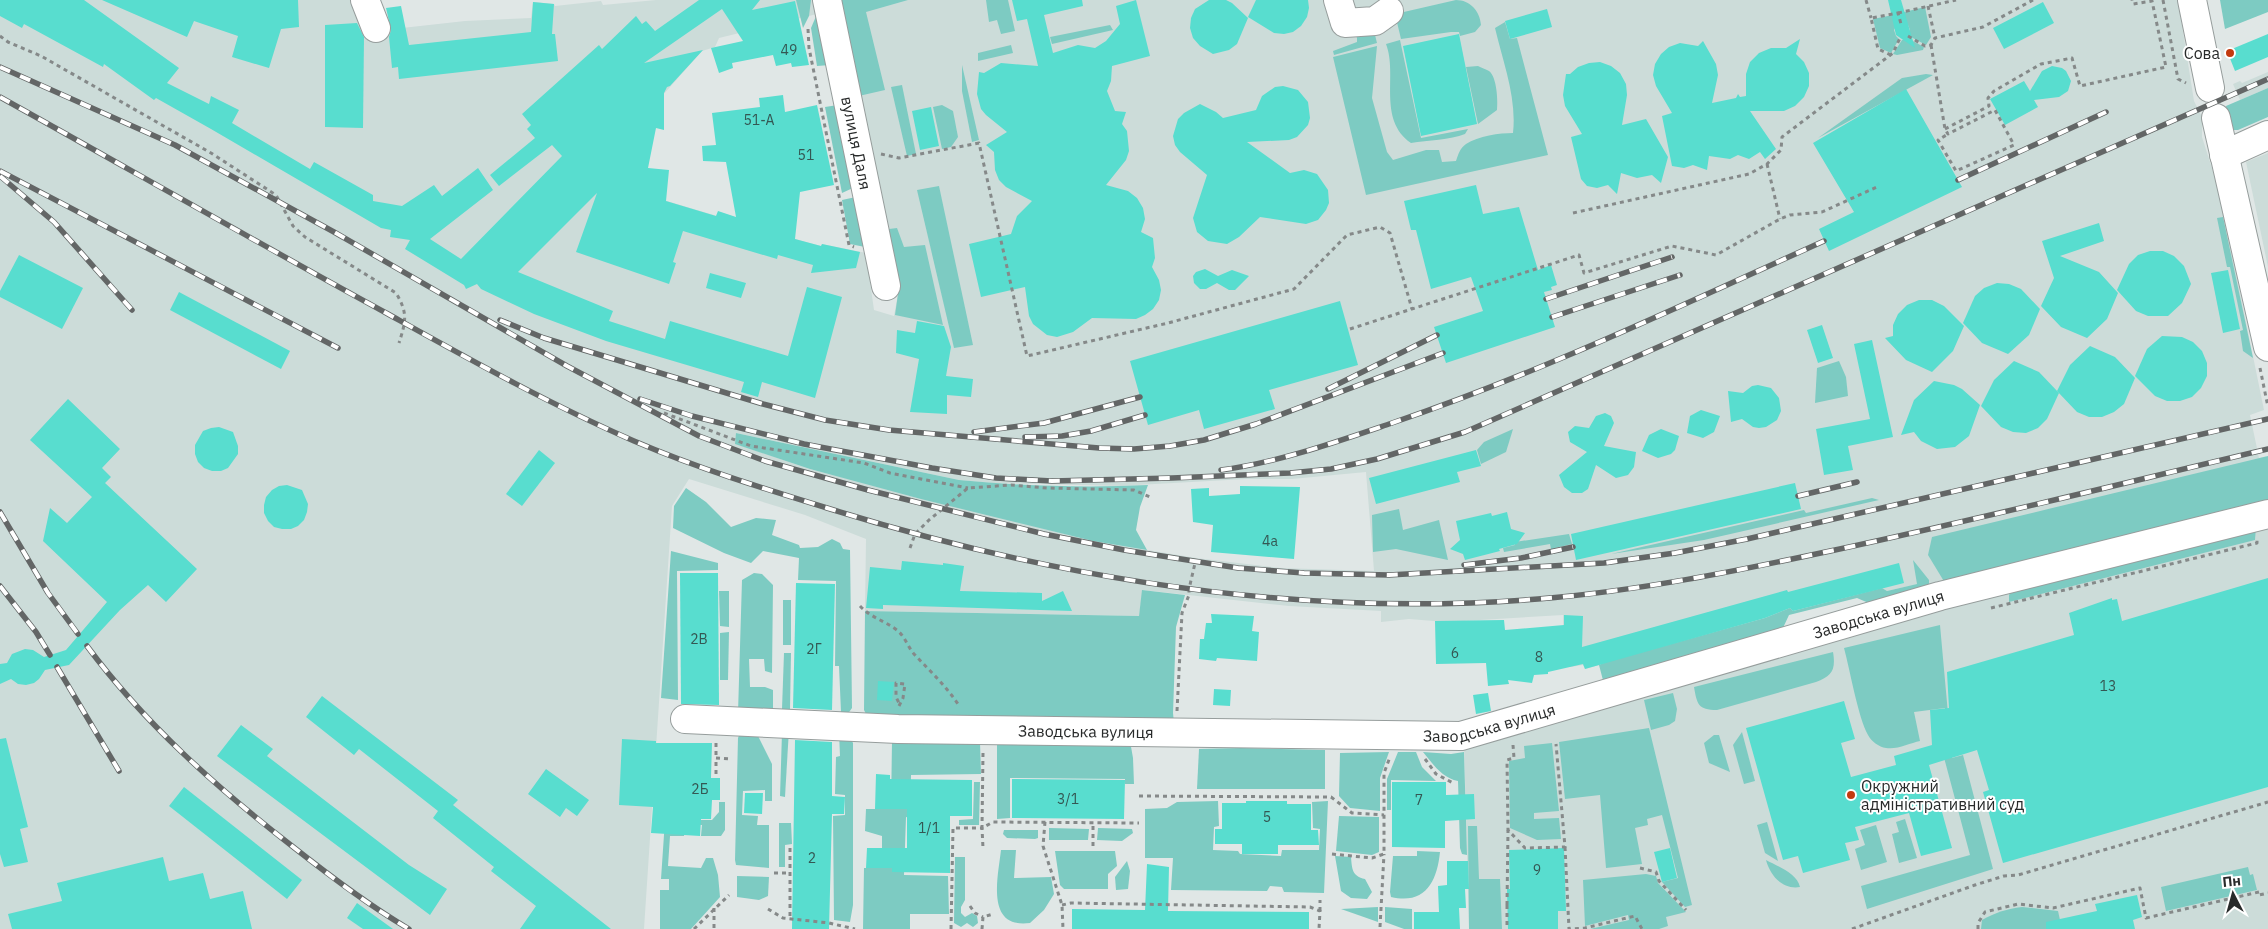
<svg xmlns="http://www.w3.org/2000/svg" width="2268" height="929" font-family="'IBM Plex Sans',sans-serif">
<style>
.built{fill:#ccdcd9;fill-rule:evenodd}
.green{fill:#7dcbc2}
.building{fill:#58ddcf}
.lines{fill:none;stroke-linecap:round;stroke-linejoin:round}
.minor-casing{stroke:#969d9c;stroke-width:30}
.path{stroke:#858989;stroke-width:3;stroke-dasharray:4 4;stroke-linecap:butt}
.minor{stroke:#fff;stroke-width:28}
.rail-casing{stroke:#636666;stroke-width:5.5}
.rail{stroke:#fff;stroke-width:4;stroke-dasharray:11;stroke-linecap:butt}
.poi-dot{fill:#c33a0f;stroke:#fff;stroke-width:2}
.labels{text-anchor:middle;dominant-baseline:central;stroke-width:4;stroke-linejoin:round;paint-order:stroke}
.number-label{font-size:14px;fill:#345753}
.poi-label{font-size:16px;fill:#282a2a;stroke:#fff;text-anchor:end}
.street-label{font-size:16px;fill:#282a2a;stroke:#fff}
</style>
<rect width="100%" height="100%" fill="#e0e7e6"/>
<g class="built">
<path d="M0,0H358L384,30L465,21L531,18L533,2L554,4L555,6L601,1L603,5L656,0H818L817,14L719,38L715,47L702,51L654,105L630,190L784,236L821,246L822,244L866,253L874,310L894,316L898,294L881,230L836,0H2178L2194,101L2202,117V137L2219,190L2264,410L2250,415L2259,458L2268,456L1920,591L1918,584L1887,591L1882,588L1793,611L1789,609L1765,618L1585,669L1583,665L1570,667L1568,655H1563V615L1446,622L1409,619L1381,622V611L1289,606L1143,590L1139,616L865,611L866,539L805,515L689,479L672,506L644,929H0ZM736,433L959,480L992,483L1119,486L1246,479H1292L1366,472L1374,571L1280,568L1196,558L1093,541L810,469L736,444Z"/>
<path d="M2268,72V88L2240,100L2233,84L2240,81L2242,83Z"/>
<path d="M2268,153V267L2246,162Z"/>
<path d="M2268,523V929H1469L1464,743L1784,650Z"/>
</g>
<g class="green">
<path d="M796,0H811L809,16L803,28Z"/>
<path d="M836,0H908L866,12L885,90L850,98Z"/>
<path d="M986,0H1008L1015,31L1001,34L997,20L989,22Z"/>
<path d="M1456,0C1470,0 1480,11 1481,25L1475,32L1460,36L1459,32H1451L1401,39L1395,14Z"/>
<path d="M2220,0H2268V12L2225,29Z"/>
<path d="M1925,7L1931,37L1926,45L1909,36C1913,27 1904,21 1900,13Z"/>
<path d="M817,14L830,65L817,66L811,28Z"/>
<path d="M1898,14L1897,24L1894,30L1896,36L1899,39L1891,53L1880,48L1873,19Z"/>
<path d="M1505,22L1510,39L1517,38L1548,155L1366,195L1333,57L1377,46L1372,98L1387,152L1393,160L1426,150H1439L1442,162L1456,161C1458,155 1460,148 1466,144C1478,136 1500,133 1513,133C1517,98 1503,62 1495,28Z"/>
<path d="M1110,25L1113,30L1052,44L1050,37Z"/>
<path d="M1352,26L1374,31L1377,43L1334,55L1333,51L1357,42V38Z"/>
<path d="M1909,39L1924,47L1923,50L1897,55L1893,54L1902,40Z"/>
<path d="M1400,40L1421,138L1468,129L1465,134C1450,140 1428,140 1411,143C1377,119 1398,75 1386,44Z"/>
<path d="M1011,45L1013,53L978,61V53Z"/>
<path d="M962,65L979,140L972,142L962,91Z"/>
<path d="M1478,66C1481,68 1486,69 1489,71C1497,77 1498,101 1497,110L1478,124L1466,67Z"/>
<path d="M1926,74L1933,75L1818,138L1902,78Z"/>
<path d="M902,85L916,154L907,156L891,87Z"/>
<path d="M2268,88V117L2238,130H2231L2226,106Z"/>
<path d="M838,105L855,187L842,193L825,107Z"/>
<path d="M942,105L953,111L958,137L951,147L942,149L933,107Z"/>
<path d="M939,186L973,345L954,348L917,190Z"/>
<path d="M856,197L865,247L850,244L842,200Z"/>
<path d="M2223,217L2253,358L2243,351L2240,331L2243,330L2230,267H2227L2217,218Z"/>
<path d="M897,228L904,247L925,245L943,325L895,315L898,294L881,230Z"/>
<path d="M1839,361L1846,377L1848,396L1815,403L1817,368Z"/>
<path d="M1513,429L1506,452L1481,464L1477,450L1484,442Z"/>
<path d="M736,433L959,480C1021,486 1085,488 1148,485L1140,507L1136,530L1147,550L1093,541L921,499L810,469L735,444Z"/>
<path d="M2268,456V502L1945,583L1928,555L1932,537Z"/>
<path d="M686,488L706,502L731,527L756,518L776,520L772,535L799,545L800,548L818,547L832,539L840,543L843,549L850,550L852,708L847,715L841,712L839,666H835L836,581L798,580L799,558L763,551L751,563L724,553L673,528L674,506Z"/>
<path d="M1872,498L1879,500L1704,540L1611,554L1804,510L1806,513Z"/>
<path d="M1399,509L1403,530L1439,520L1448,560L1396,549L1373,552L1372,515Z"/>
<path d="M2256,526L2255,540L2009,602V595L2014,588Z"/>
<path d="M1569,534L1572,544L1551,549L1550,544L1504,552L1503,548L1515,545V542Z"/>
<path d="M671,551L718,563V570L677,571L678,700L661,698Z"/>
<path d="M1913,560L1929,580V589L1871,604L1857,598L1789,615L1782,630L1604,684L1599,665L1606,662L1765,618L1790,608L1793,611L1882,588L1887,591L1917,584Z"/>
<path d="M754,573L762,574L773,585L772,673L765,671L764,659H749L750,687H765L773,690V714L738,713L742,580Z"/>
<path d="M1142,590L1185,595L1176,627L1173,713L1174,723L867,716L864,710L865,611L1139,616Z"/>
<path d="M719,591H729V627L720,626Z"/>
<rect x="783" y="600" width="8" height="45"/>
<path d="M1940,625L1952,758L1963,755L1993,869L1867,909L1861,886L1970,855L1938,735L1946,733L1945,708L1914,712L1920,741C1910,743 1897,750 1886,748C1879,747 1871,741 1868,735C1858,717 1850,670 1844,648Z"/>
<path d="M729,632L728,680H720V633Z"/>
<path d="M1833,652C1836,670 1832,676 1816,682L1717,710C1698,710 1697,704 1694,687Z"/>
<path d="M784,653H791L790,709H782Z"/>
<path d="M1673,693L1677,709L1675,721L1669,725L1651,730L1644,700Z"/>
<path d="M754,728L772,764V801H765V790L743,791L742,815L758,816L757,825H769V868L736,865L735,860L738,738L740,733Z"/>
<path d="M1649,728L1692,905L1685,907L1662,882L1678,878L1662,815L1647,819L1648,825L1635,828L1642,864L1606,868L1600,795L1565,799L1559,742Z"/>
<path d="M789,729L785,797L780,796L782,733Z"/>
<path d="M839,732L849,736L853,743V905L850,922L834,920L833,816L845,815V795L835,794L836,757L840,756Z"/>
<path d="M1742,732L1755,781L1744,784L1733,745Z"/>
<path d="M1714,735H1719L1730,772L1709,763L1704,743Z"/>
<path d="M997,738L1130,741L1133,758L1134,784H1125V779L1010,778V818L997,819Z"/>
<path d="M892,742H980L981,774L911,775L910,818L906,817L904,875L948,876L949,914H910V929H863L864,868H882V836L865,831L866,809H891Z"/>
<path d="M1552,743L1559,811L1534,813V819L1559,818L1561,839L1537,840L1510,828L1509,761L1525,758L1524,746Z"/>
<path d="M1241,748L1325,750V789H1197L1199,749Z"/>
<path d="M1389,752L1380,778V811L1350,808L1339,796L1340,753Z"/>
<path d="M1398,752H1416L1422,767L1436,781L1391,780V810H1387V779Z"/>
<path d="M1423,752L1451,754L1464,752L1467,855L1462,854L1460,848L1458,781C1442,778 1433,764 1423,752Z"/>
<path d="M974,782H980L979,825H959V820L973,819Z"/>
<path d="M1218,801L1219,826L1214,827L1213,850L1238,851L1240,854L1281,856L1282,850H1319L1320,829L1313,828L1312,802L1328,801L1324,893L1284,892L1282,887L1270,886L1267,891L1171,890L1173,858H1145V809L1167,808L1177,802Z"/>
<path d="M719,802H725V830L721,836H701L702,825L685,824L684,836H670L668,866L701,868L706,858H713L718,875L720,897L691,929H660V890H669V879H661L665,820H712L719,812Z"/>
<path d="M1339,816L1379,817V852L1372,855L1336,851Z"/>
<path d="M1905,819L1917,858L1899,863L1892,834L1899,832L1896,822Z"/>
<path d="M1767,822L1778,861L1765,853L1757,825Z"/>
<path d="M779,823H791L792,844L785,845V867H779Z"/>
<path d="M1876,825L1887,862L1861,870L1855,849L1865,845L1860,830Z"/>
<path d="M1468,826H1477L1479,879H1500L1502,929H1469Z"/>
<path d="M1049,828L1089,829L1088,840H1049Z"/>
<path d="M1098,828L1132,829L1133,833L1122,841L1097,840Z"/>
<path d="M1004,830H1038V838L1035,839L1007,838L1003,834Z"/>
<path d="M1001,850H1016L1014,878L1051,877L1054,894L1044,910L1030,923C985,929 998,877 1001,850Z"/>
<path d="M1055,851H1115L1117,866L1108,874V889H1064L1060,885Z"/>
<path d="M1417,851L1440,852C1437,882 1425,905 1391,897L1390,892L1393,856H1417Z"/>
<path d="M1335,856L1351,857C1352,869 1352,876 1365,879L1372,892L1367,899L1351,898L1341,891Z"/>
<path d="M955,857H965V900L961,907V913L965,917L972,913L977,916L978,923L973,927L967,923L961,927L954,923Z"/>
<path d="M1766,860C1777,866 1797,873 1800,887C1782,890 1770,875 1766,860Z"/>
<path d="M1127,861L1130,871L1128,889L1116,890L1115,877Z"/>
<path d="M2248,867L2250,875L2253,874L2257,890L2166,911L2161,887Z"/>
<path d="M1646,874L1656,876L1658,883L1686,912L1666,917L1668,926L1659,929H1590L1629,920L1628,915L1585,926L1583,880Z"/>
<path d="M737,876L769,877L768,896L759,900L737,897Z"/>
<path d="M1378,907V922L1341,909Z"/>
<path d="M1385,907L1412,909V929H1404L1385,922Z"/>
<path d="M2022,907L2058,911L2062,929H1981L1982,920C1996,912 2007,909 2022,907Z"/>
</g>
<g class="building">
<path d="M0,0H84L179,68L167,83L209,104L211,96L239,110L232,123L310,169L314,162L373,195V201L402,206L434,185L442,196L478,168L493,190L430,239L461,259L562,156L552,145L499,186L490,175L535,138L527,129L531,125L522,114L599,45L602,49L636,16L642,24L646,21L655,31L699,0H760L752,10L795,1L809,65L792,67L791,63L776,66L773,55L732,63L733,68L719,73L711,48L743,41L722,9L644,63L703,50L670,86L667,87L664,93V130L656,128L648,168L669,170L666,201L716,216L718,211L736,217L726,162L703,161L702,146L716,145L712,113L760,107L759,98L783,95L785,112L817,105L834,185L800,192L795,239L821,246L822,244L860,252L856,268L811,273L813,265L778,255L777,259L683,231L673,262L676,263L669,284L576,252L597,193L518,272L613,311L609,321L665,339L670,321L788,356L807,287L842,297L815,398L762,382L758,397L741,392L744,382L606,341L534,314L481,289L477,284L466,289L464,285L405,249L410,240L390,237L391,230L381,228L211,129L156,98L154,100L104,64L103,67L24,24L22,28L0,16Z"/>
<path d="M102,0H298L299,27L281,29L269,68L232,57L238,36L194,21L187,37Z"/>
<path d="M1012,0H1082L1083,6L1044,15L1053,53L1078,45L1095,48L1106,41L1120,24L1116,6L1136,0L1150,56L1112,66L1111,81L1107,91L1115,111L1126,112L1122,124L1127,131L1129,151L1126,160L1106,185L1128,191L1137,198L1143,208L1145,219L1141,232L1153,238L1155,258L1152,267L1159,280L1161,290L1159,300L1153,309L1145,315L1136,319L1092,318L1073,332L1057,337L1047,335L1033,324L1029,316L1025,287L981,297L969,244L1011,234L1017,216L1032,201L1006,187L999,180L995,170L994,152L986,145L1007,132L986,115L981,109L977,94L979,72L984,73L1001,63L1038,66L1027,19L1017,21Z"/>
<path d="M1209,0H1226L1232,3L1248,18L1237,44L1229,50L1213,54L1200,46L1193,38L1190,28L1191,18L1195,9Z"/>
<path d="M1256,0H1308L1309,8L1307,17L1301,26L1293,32L1284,34L1274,33L1248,17Z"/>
<path d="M1888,0H1901L1915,48L1896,35Z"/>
<path d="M533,2L554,4L552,34H555L558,61L399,79L398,67L392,68L389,37L391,30L386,8L401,6L409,45L531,32Z"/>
<path d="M2043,2L2054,23L2004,49L1993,28Z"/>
<path d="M1547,9L1552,27L1510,39L1505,21Z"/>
<path d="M357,23L364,37L363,128L325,127V25Z"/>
<path d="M1459,34L1477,124L1421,136L1403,46Z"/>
<path d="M2268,34V57L2235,71L2227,51Z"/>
<path d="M1800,39L1796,54L1804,62L1809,73V86L1804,97L1795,106L1784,111H1750L1776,149L1765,159L1760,152L1749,159L1738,155L1730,159L1709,156L1707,170L1693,165L1684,168L1672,166L1662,116L1672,113L1656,86L1653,75L1655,64L1661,54L1669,47L1680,43L1698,46L1703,41L1716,64L1718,75L1712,103L1736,98L1738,94L1740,97L1746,96V74L1750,62L1759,53L1771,48H1786Z"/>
<path d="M1600,62L1611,66L1620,73L1626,84L1627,95L1622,125L1646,119L1668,157L1661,183L1652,175L1637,178L1621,173L1617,194L1608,185L1597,188L1587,186L1581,179L1571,137L1582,134L1565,106L1563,95L1566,74H1570L1578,67L1589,63Z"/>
<path d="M2052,66L2062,68L2066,71L2071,81L2068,91L2059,97L2034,100L2038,107L2005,125L1990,99L2024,81L2030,91L2042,71Z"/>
<path d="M1283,86L1298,90L1308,102L1310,118L1308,125L1297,137L1289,140L1247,142L1290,173L1304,170L1317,174L1328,190L1329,203L1326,210L1318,220L1306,224L1260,217L1239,237L1227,244L1208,241L1197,232L1193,218L1207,175L1180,152L1175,145L1173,136L1178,119L1184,113L1200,104L1216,112L1223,118L1256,110L1262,96L1275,87Z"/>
<path d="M1906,89L1962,187L1829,251L1819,229L1854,212L1813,143Z"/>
<path d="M931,107L939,146L920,150L912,111Z"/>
<path d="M1476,185L1483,214L1519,207L1538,270L1551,265L1557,285L1551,287L1552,290L1544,292L1555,327L1446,363L1434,327L1483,311L1471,277L1431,289L1416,230H1411L1404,201Z"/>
<path d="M2099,223L2104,241L2060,256L2099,272L2118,293L2107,319L2087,338L2061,327L2041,306L2054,278L2042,241Z"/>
<path d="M2150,251H2163L2174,256L2184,266L2191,284L2182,303L2168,316H2148L2136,311L2117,290L2129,264L2138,255Z"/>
<path d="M19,255L83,288L62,329L0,297V291Z"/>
<path d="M1205,269L1218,276L1232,270L1249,276L1235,290H1229L1217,283L1206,289H1200L1194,283L1193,276L1196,272Z"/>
<path d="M2228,270L2240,329L2223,333L2211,273Z"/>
<path d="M710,273L746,283L741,298L706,288Z"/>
<path d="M1997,283L2009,284L2021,289L2040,309L2029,335L2008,354L1982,343L1963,323L1975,296L1984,288Z"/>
<path d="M179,292L290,351L281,369L170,310Z"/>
<path d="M1919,300H1932L1944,306L1964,326L1953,351L1932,372L1906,360L1885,338L1893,336V325L1898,314L1907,305Z"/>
<path d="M1340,301L1358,365L1269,390L1275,409L1204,429L1199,410L1148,425L1130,361Z"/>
<path d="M917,321L944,326L951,347L946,376L973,379L971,397L947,395V414L910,412L919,359L896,353L897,330L915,333Z"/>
<path d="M1822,325L1833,358L1818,363L1807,330Z"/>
<path d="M2162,336L2182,337L2193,342L2202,351L2207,363V376L2201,388L2192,397L2180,401H2167L2155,396L2135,376L2147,349Z"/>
<path d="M1872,340L1893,437L1848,446L1853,470L1824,475L1816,429L1870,419L1854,344Z"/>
<path d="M2090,346L2115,357L2135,378L2124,404L2114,412L2102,417H2089L2077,412L2057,391L2070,365Z"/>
<path d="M2014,361L2039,372L2059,393L2047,419L2038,428L2026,433L2013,432L2001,427L1981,406L1994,380Z"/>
<path d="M1934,381L1954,385L1962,389L1980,405L1969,436L1955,447L1937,449L1921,441L1914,432L1901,435L1914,400Z"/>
<path d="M1758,385L1771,388L1779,398L1781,411L1777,420L1766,427L1759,428L1753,427L1742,419L1731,422L1728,391L1743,393L1752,386Z"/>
<path d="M68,399L120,449L102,468L111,477L105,483L197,569L166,602L148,585L120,610L69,665L45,670L39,679L34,683L26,685L18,684L11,679L0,684V664L7,663L12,654L25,649L33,650L44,657L66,650L107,602L43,541L50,508L67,523L92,497L30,440Z"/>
<path d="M1701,410L1720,416L1714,432L1703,438L1687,433L1690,416Z"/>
<path d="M1605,413L1611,416L1614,423L1604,446L1636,452L1634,467L1628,475L1616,478L1596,465L1588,489L1582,493H1572L1564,487L1559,475L1587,452L1570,442L1568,432L1575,426L1589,428L1596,416Z"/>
<path d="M219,427L233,432L238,446V454L228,468L221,471H212L204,468L198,462L195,454V445L203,431L211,428Z"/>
<path d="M1661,429L1679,436L1675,450L1671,454L1658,458L1642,451L1649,435Z"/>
<path d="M539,450L555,463L522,506L506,494Z"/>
<path d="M1476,450L1481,466L1457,472L1460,482L1376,504L1369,478Z"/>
<path d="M1795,483L1801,509L1576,560L1571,534Z"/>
<path d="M287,485L302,490L308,504L307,512L304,520L298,526L291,529H282L274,527L268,521L264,513V505L266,497L272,490L279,486Z"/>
<path d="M1240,486L1300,487L1294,559L1211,552L1213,525L1193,522L1191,489L1209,488V496L1240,494Z"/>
<path d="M1507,512L1511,529L1525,533L1517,544L1499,549L1500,551L1465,560L1463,554L1450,549L1460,540L1456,521L1491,513L1492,516Z"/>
<path d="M902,561L943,565V563L964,566L960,591L1042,593V601L1063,591L1072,611L883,605V609L866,608L870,567L901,570Z"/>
<path d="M1899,563L1904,583L1793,611L1790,608L1765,618L1585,669L1583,664L1548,672V674L1534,675L1532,683L1508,680L1509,684L1488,686L1486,663L1436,664L1435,621L1504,620L1505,630L1564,625V615L1583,616L1582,647L1787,590L1788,592Z"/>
<path d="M680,573H718L719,705L681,704Z"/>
<path d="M2268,578V787L2003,863L1983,792L1989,790L1977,750L1929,765L1952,848L1921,856L1909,813L1855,827L1859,840L1845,843L1850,860L1803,873L1798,856L1783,860L1746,728L1844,701L1855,739L1841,743L1851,777L1896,765L1894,756L1932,745L1930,710L1949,708L1947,672L2074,635L2069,613L2112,598V600L2117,599L2122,621Z"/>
<path d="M796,583L835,584L832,710L793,708Z"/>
<path d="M1211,614L1254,616L1252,631L1259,632L1257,661L1217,658L1216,661L1199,659L1200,639H1204L1206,623H1212Z"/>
<path d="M878,681L894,682L892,701L877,700Z"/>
<path d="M1214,689L1231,690L1230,706L1213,705Z"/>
<path d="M1488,693L1491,711L1476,714L1473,695Z"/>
<path d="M322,696L458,800L453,805L611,929H520L536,906L491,871L494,867L433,818L438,811L359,749L354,755L306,717Z"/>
<path d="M241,725L273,749L267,756L409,865L447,889L430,915L217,756Z"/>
<path d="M6,738L28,827L20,829L28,862L4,867L0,854V739Z"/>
<path d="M622,739L656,741V743H712L711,778H720V800H712L711,819H701L700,836L651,833L653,807L619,805Z"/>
<path d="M795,740L832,742V796L845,797L844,814H832L829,929H792Z"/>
<path d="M546,769L589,800L577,816L566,808L560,817L528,794Z"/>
<path d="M876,774L890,775V779L972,780V816H950V873L892,872V868H866L867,848H907V809H875Z"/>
<path d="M1012,779L1125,780L1124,819L1012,818Z"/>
<path d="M1392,782H1446V795L1474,794L1475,819L1445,821V848L1392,847Z"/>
<path d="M184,787L302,880L287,899L169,806Z"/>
<path d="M745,793H763L762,814L744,813Z"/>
<path d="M1246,801H1287V804H1311V830H1318L1319,845H1278V854H1242V844H1215V829H1222V803H1246Z"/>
<path d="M1564,848L1566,911H1558V929H1508L1507,889H1510L1509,850Z"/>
<path d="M1670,848L1677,878L1662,882L1654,852Z"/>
<path d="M163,857L169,881L203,873L210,899L243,891L252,929H12L8,914L62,901L57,883Z"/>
<path d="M1447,861H1468L1469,889H1465L1466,908H1459L1460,929H1414V912H1439L1438,886L1447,885Z"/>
<path d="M1147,864L1169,867L1168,911L1309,912V929H1072V909L1145,910Z"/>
<path d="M2137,895L2142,917L2133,920L2135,929H2046V922L2097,911L2095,904Z"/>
<path d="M357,903L393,929H363L347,918Z"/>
</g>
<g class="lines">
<g class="minor-casing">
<g id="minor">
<path d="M365,0L376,28"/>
<path id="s1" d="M827,0L886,286"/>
<path d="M1338,0L1345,23L1375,21L1389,11"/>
<path d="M2192,0L2210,88"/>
<path d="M2216,118L2268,347"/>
<path d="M2224,155L2268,135"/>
<path id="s2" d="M685,719L898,729L1461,736L1940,596L2268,514"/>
</g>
</g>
<g class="path">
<path d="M1866,0L1871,18"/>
<path d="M2163,0L2178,79L2186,83"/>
<path d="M1928,6L1935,38"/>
<path d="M1898,13L1956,0"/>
<path d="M808,29L809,48L849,245L854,247"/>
<path d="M0,36L8,42L41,56L211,153L276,195L293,226L305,237L396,293C408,313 406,321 399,343"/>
<path d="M1908,36L1925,46L1931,45L1935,38L1983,27L2033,0"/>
<path d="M1931,45L1945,129L1948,134L1995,110L2014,145L1956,171L1938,140L1948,134"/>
<path d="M1891,55L1878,49L1871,18L1898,13L1901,24"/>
<path d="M1945,129L1989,106L1988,98L1994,91L2041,64L2072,58L2080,86L2166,67L2152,1L2133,4L2132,0"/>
<path d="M881,154L899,158L979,143L1027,356L1168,323L1294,289L1347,235L1380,227L1390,233L1412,309"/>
<path d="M1767,164L1780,219"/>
<path d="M1573,213L1749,174L1767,164L1781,150L1782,137L1893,53L1900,38"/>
<path d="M1350,329L1579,255L1584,273L1672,246L1716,255L1780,219L1790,215L1822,212L1879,186"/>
<path d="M2260,368L2268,407"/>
<path d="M664,413L751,446L864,463L890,473L968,488"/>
<path d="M910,548L915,534L929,520L968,488L1011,485L1047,488L1134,490L1150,497"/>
<path d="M860,606C871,618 886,621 898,631C905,637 908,647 914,654C930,671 947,687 960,707"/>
<path d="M1991,608L2257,543V540"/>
<path d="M899,706L903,698L905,684L896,683V697L899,703"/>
<path d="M1177,711L1182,613L1189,595V589L1196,559"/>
<path d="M716,743V758"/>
<path d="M1513,745L1514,758L1507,760L1508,830L1525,848L1565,847L1556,744"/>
<path d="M983,753L982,828L993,822L1139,823"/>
<path d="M1425,759L1436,774L1453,783"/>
<path d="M716,774V758L730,759"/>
<path d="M1139,796L1331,797L1352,813L1384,815"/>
<path d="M1045,822L1043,846L1062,905L1063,929"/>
<path d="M1093,846V823"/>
<path d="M1565,847L1569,929L1585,928L1635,916L1642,929"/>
<path d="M790,848V919"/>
<path d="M1332,854L1372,858L1384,854V773L1390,757"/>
<path d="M1640,868L1656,872L1659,881L1686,910"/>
<path d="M774,873H790"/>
<path d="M1062,905L1071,903L1310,907L1320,911L1319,929"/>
<path d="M1507,905L1508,830"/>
<path d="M1507,905V929"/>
<path d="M970,906L975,913L983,917"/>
<path d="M714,908V929"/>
<path d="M768,909L783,918L829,923L855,929"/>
<path d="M1320,911V900"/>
<path d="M1380,927L1384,854"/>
<path d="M694,929L729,895"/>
<path d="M951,929L953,828H982L983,848"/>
<path d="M982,929L983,917L993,914"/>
<path d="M1852,929L1975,885L2004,876L2018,875L2268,802"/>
<path d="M1978,929V923L1985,912L2018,904L2053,908L2140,888L2146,918L2259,892V895L2268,893"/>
</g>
<use href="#minor" class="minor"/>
<g class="rail-casing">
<g id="rail">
<path d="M0,67L175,145L334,232L567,366L699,436L765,461L868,490L1044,534L1124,550L1238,568L1304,573L1389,575L1604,563L1675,553L1747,539L2268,419"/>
<path d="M0,97C129,169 258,243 388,314C469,359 549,404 634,441C697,468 762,488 827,508C1056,579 1298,618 1538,599C1639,591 1736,571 1835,550C1980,519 2124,483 2268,449"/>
<path d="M0,171L338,348"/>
<path d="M0,176L54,222L132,310"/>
<path d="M1958,180L2106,112"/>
<path d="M1546,299L1672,257"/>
<path d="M1552,317L1680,275"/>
<path d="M500,320L544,338L763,404L825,420L889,430L1099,448L1134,449L1170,446L1204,440L1256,424L1443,353"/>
<path d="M1328,389L1437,335"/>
<path d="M640,399L692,416L804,444L932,468L996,478L1052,481L1172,478L1290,473L1331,469L1377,459L1465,432L2268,79"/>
<path d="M974,432L1044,423L1140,397"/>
<path d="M1025,437L1062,436L1091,431L1145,415"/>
<path d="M1221,470C1280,462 1336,442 1392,423C1540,373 1682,305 1824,241"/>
<path d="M1798,496L1857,482"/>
<path d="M0,512L48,593L78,634"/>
<path d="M1464,565L1521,558L1573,547"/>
<path d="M0,586L36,632L50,655"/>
<path d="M87,646C144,723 217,788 292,846C330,876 368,905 409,929"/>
<path d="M57,667L119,771"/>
</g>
</g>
<use href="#rail" class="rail"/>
</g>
<g class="poi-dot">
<circle cx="2230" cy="53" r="5"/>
<circle cx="1851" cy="795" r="5"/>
</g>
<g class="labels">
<g class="number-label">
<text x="789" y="50">49</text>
<text x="759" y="120">51-А</text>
<text x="806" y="155">51</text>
<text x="1270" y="541">4а</text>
<text x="699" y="639">2В</text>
<text x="814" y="649">2Г</text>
<text x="1455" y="653">6</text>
<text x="1539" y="657">8</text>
<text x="2108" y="686">13</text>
<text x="700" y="789">2Б</text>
<text x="1068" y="799">3/1</text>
<text x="1419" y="800">7</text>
<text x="1267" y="817">5</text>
<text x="929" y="828">1/1</text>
<text x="812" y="858">2</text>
<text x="1537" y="870">9</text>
</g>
<g class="poi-label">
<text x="2220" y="53">Сова</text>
<text x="1861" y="786" text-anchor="start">Окружний<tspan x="1861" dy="18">адміністративний суд</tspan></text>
</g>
<g class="street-label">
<text stroke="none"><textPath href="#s1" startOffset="146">вулиця Даля</textPath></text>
<text stroke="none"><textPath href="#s2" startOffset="1211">Заводська вулиця</textPath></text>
<text stroke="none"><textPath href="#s2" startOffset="806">Заводська вулиця</textPath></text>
<text stroke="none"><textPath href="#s2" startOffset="401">Заводська вулиця</textPath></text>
</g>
</g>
<g transform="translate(2233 894) rotate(354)" stroke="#ffffff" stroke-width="4" paint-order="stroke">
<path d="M0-4L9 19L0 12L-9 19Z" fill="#282a2a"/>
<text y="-8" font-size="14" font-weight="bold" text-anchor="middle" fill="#282a2a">Пн</text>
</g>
</svg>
